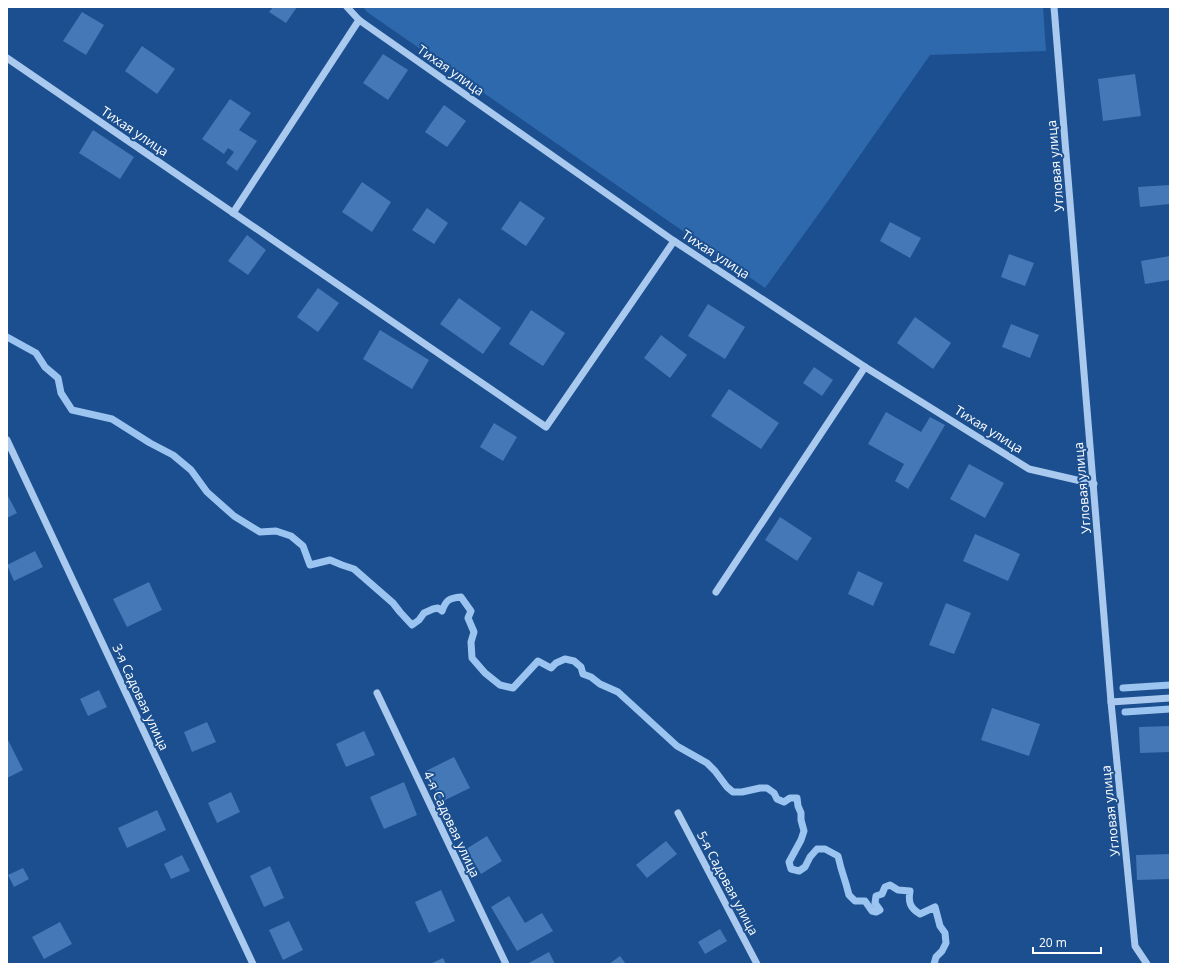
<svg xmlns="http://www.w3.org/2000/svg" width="1177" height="971" font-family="'Open Sans',sans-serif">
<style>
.green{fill:#2e69ad}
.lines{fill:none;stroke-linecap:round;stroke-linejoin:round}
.stream{stroke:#9cc4f0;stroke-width:7}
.building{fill:#4478b7}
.minor{stroke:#a9c9ee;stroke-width:7}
.labels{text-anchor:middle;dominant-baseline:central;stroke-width:4;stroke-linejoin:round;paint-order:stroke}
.street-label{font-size:13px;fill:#fff;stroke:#1b4f8f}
</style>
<rect width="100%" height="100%" fill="#1b4f8f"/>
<path class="green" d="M363,7H1043L1046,51L930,55L828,201L765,288L367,12Z"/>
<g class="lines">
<g class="stream">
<path d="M7,337L36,353L45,367L58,378L61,393L72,410L112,419L150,443L173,455L191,470L207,492L234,516L260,532L276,531L291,536L303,546L310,565L330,560L342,565L354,569L393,603L400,612L412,625L419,620L424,613L433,609L438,608L442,611C446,600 449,598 461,597L471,611L468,618L474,632L471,642L472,658L485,673L500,685L513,688L538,661L551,668L556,663L565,659L574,661L581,667L583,674L591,677L600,684L618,692L677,746L707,763L715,771L727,787L733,792H742L760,788H767L774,793L777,799L784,802L790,798H797L798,806L801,813V820L804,831L801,840L789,862L791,869L799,871L805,867L810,857L817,849H825L838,856L841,868L846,884L849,895L855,901H865L872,911L876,912L880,910L875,903L876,896L882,894L885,887L890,885L898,890L910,891C908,902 910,908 920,914L935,907L940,926L945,933L946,943L942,951L936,957L934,964"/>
<path d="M1123,688L1170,685"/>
<path d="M1125,712L1170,709"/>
</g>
</g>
<g class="building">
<path d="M273,7H297L286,23L269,12Z"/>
<path d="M82,12L104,25L86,55L63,41Z"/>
<path d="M142,46L175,69L157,94L125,71Z"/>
<path d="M383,54L408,70L388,100L363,83Z"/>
<path d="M1135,74L1141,116L1103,121L1098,79Z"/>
<path d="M230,99L251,113L239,130L257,141L237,171L226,163L234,152L228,148L224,154L202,139Z"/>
<path d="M444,105L466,121L447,147L425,132Z"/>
<path d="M93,130L134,157L120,179L79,153Z"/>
<path d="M362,182L391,202L372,232L342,212Z"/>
<path d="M1169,185L1170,204L1140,207L1138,187Z"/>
<path d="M520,201L545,218L526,246L501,229Z"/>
<path d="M427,208L448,223L434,244L412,230Z"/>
<path d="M890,222L921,238L910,258L880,241Z"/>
<path d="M247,235L266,250L248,275L228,261Z"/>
<path d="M1009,254L1034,263L1025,286L1001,277Z"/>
<path d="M1170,256V280L1145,284L1141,261Z"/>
<path d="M318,288L339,303L318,332L297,317Z"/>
<path d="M459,298L501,328L483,354L440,324Z"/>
<path d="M708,304L745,327L725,359L688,336Z"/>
<path d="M531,310L565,333L543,366L509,344Z"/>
<path d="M915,317L951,343L933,369L897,343Z"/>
<path d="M1011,324L1039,335L1030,358L1002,347Z"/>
<path d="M380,330L429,360L412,389L363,359Z"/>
<path d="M661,335L687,355L670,378L644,358Z"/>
<path d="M814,367L833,380L822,396L803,383Z"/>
<path d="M729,389L779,423L761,449L711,416Z"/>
<path d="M886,412L921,432L930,417L945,425L908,489L895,481L904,464L868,444Z"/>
<path d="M494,423L517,437L503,461L480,447Z"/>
<path d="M969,464L1004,483L985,518L950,499Z"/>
<path d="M7,494L17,513L7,518Z"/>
<path d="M780,517L812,538L797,561L765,540Z"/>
<path d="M975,534L1020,554L1008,581L963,561Z"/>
<path d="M35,551L43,567L14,581L7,565Z"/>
<path d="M858,571L883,583L873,606L848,594Z"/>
<path d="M149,582L162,610L127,627L113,599Z"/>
<path d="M946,603L971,613L954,654L929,645Z"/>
<path d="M99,690L107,707L88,716L80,699Z"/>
<path d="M992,708L1040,724L1029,756L981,740Z"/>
<path d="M207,722L216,742L192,752L184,732Z"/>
<path d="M1170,726V752L1140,753L1139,727Z"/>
<path d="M364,731L375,755L346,767L336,744Z"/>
<path d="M7,738L23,770L7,778Z"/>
<path d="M454,757L470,788L441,802L426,771Z"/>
<path d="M404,782L417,815L384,829L370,797Z"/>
<path d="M231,792L240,812L217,823L208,803Z"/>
<path d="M157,810L166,830L127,848L118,828Z"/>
<path d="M487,836L502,861L481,874L466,849Z"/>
<path d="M666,841L677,854L647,878L636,865Z"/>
<path d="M1170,854V879L1137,880L1136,855Z"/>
<path d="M182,855L190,871L171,879L164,864Z"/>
<path d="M270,866L284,898L264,907L250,876Z"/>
<path d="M23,868L29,879L14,887L8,875Z"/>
<path d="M441,890L455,921L429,933L415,902Z"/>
<path d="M509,896L525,923L542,913L553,931L517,951L491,907Z"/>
<path d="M289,921L303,950L283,960L269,930Z"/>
<path d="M60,922L72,944L44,959L32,937Z"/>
<path d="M720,929L727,941L705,954L698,942Z"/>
<path d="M549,952L555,964H527Z"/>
<path d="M620,956L626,964H609Z"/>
<path d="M443,958L446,964H430Z"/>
</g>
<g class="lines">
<g class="minor">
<path d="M347,7L359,20L674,241L865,367L1029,469L1094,484"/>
<path d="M1054,7L1111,702L1135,946L1147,964"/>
<path d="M7,58L546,427L674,241"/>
<path d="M233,213L359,20"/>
<path d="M7,440L253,964"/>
<path d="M716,592L865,367"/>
<path d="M377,693L506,964"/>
<path d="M1111,702L1170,698"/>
<path d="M678,813L757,964"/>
</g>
</g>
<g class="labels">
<g class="street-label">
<text transform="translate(451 70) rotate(35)">Тихая улица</text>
<text transform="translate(135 131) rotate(34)">Тихая улица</text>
<text transform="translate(1055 166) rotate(-95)">Угловая улица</text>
<text transform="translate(716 254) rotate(33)">Тихая улица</text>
<text transform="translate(989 429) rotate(32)">Тихая улица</text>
<text transform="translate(1082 488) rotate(-95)">Угловая улица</text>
<text transform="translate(141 697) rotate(65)">3-я Садовая улица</text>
<text transform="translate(1110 811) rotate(-96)">Угловая улица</text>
<text transform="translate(452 824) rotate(65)">4-я Садовая улица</text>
<text transform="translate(728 883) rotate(62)">5-я Садовая улица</text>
</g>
</g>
<rect width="1177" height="971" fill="none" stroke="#ffffff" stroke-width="16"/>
<path d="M1033 947v6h68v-6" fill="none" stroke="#ffffff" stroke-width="2"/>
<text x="1039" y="947" font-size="12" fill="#ffffff" stroke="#1b4f8f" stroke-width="3" paint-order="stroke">20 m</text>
</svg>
